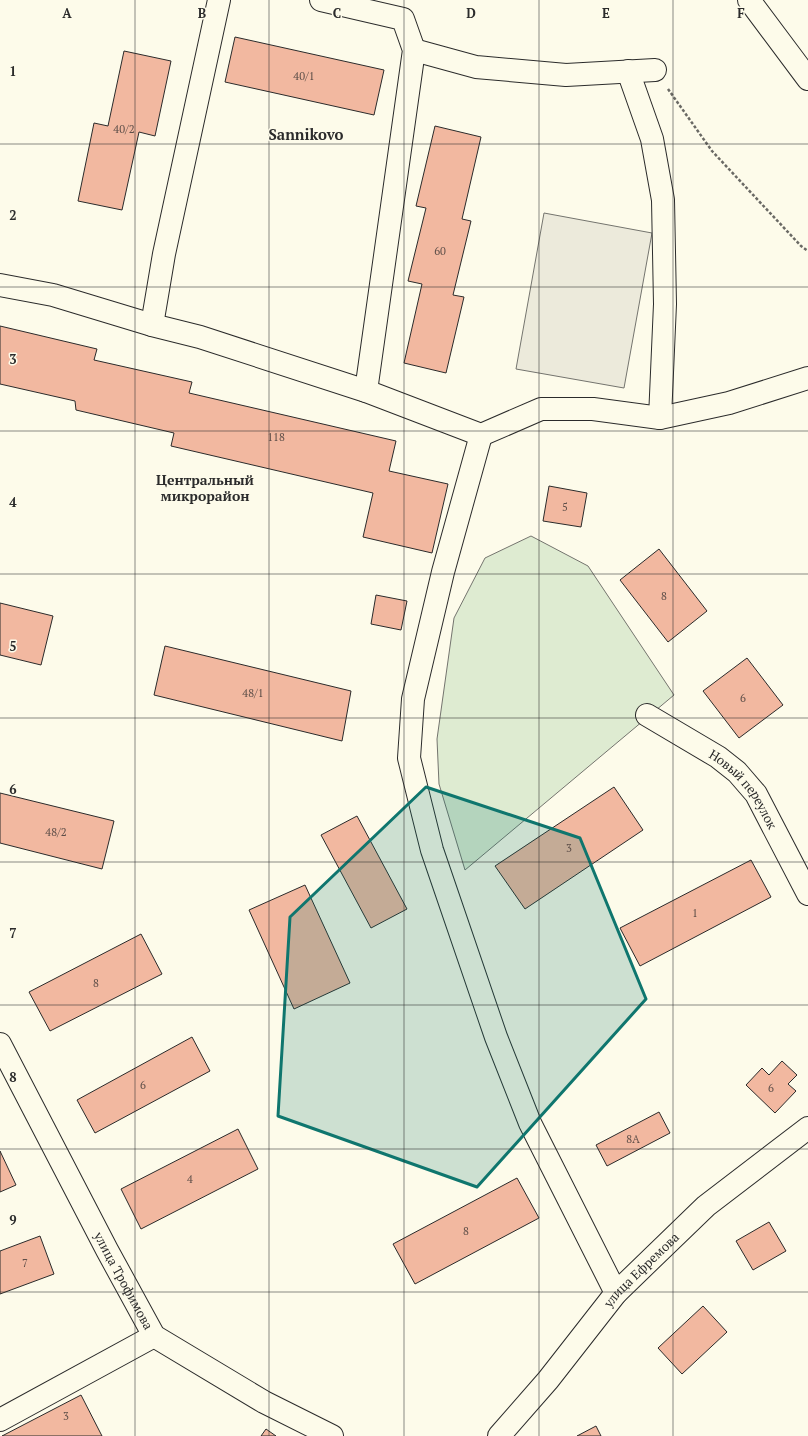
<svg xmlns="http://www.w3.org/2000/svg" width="808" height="1436" font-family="'PT Serif',serif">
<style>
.green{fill:#deebd1;stroke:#74746e}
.parking{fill:#eceadb;stroke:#74746e}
.building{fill:#f2b8a0;stroke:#2b2b2b}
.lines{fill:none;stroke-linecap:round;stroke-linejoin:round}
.minor-casing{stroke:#2b2b2b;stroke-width:24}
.path{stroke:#6a6964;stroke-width:2.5;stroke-dasharray:3 2;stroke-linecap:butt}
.minor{stroke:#fdfbea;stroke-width:22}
.marked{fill:#0f766e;fill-opacity:0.2;stroke:#0f766e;stroke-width:3;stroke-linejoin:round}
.grid{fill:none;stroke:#2b2b2b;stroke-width:1;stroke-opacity:0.55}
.labels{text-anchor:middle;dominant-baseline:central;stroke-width:3;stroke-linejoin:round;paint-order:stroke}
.number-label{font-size:11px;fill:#5d4e48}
.street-label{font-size:13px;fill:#2b2b2b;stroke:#fdfbea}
.neighbourhood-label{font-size:14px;font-weight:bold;fill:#2b2b2b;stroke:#fdfbea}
.quarter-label{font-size:15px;font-weight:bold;fill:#2b2b2b;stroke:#fdfbea}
.grid-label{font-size:13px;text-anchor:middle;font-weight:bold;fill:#2b2b2b;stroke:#fdfbea;stroke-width:3;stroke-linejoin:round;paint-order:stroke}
</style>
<rect width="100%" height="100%" fill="#fdfbea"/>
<path class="green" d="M531,536L588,566L674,695L465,870L439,784L437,739L454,618L485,558Z"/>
<path class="parking" d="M544,213L652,233L624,388L516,369Z"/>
<g class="building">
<path d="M235,37L384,70L374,115L225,82Z"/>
<path d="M124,51L171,61L155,136L139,132L122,210L78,201L94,123L108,126Z"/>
<path d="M435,126L481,137L462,219L471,221L453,295L464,297L446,373L404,363L422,284L408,281L426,208L416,206Z"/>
<path d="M0,326L97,349L94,360L192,382L189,393L396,441L389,471L448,484L432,553L363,537L373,493L171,446L174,433L76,410L75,401L0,384Z"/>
<path d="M549,486L587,493L581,527L543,521Z"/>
<path d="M659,549L707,611L668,642L620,580Z"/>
<path d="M376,595L407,601L401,630L371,624Z"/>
<path d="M0,603L53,616L41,665L0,655Z"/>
<path d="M165,646L351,691L342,741L154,695Z"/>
<path d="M747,658L783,705L739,738L703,691Z"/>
<path d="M614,787L643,830L525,909L495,866Z"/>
<path d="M0,793L114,821L102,869L0,843Z"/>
<path d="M357,816L407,909L371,928L321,835Z"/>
<path d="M751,860L771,897L640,966L620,928Z"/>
<path d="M305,885L350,983L294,1009L249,910Z"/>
<path d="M141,934L162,974L50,1031L29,992Z"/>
<path d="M192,1037L210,1071L95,1133L77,1100Z"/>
<path d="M782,1061L797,1075L788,1084L796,1091L775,1113L746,1085L762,1068L769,1075Z"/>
<path d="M659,1112L670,1133L607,1166L596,1145Z"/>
<path d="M238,1129L258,1169L141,1229L121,1189Z"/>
<path d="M0,1151L16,1185L0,1192Z"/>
<path d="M517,1178L539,1218L415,1284L393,1244Z"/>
<path d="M769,1222L786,1251L753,1270L736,1241Z"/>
<path d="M40,1236L54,1274L0,1294V1251Z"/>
<path d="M703,1306L727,1332L682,1374L658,1348Z"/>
<path d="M81,1395L102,1436H2Z"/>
<path d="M596,1426L601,1436H577Z"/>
<path d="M266,1429L276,1436H261Z"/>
</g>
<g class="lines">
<g class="minor-casing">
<g id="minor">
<path d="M321,0L403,19L414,50L366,391"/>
<path d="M749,0L808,79"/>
<path d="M414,50L476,67L566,75L655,70"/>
<path d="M628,71L652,139L663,200L665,304L660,418"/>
<path d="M0,285L53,295L152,325L200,337L366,391L481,435L541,409H593L660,418L729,403L808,378"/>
<path d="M152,325L164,254L219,0"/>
<path d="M481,435L443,572L413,699L409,758L432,850L496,1037L530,1123L616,1293"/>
<path id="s1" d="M647,715L718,757L737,772L756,794L808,894"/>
<path id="s2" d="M0,1044L107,1250L154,1336L264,1402L332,1436"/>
<path d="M0,1420L154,1336"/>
<path id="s3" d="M499,1436L548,1380L616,1293L706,1206L808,1128"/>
</g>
</g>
<path class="path" d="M668,89L712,151L801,246L808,251"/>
<use href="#minor" class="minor"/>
</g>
<path class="marked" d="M426,787L580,838L646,999L477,1187L278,1116L290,917Z"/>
<path class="grid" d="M135,0V1436M269,0V1436M404,0V1436M539,0V1436M673,0V1436M0,144H808M0,287H808M0,431H808M0,574H808M0,718H808M0,862H808M0,1005H808M0,1149H808M0,1292H808"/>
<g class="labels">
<g class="number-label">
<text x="304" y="76">40/1</text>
<text x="124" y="129">40/2</text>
<text x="440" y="251">60</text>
<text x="276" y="437">118</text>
<text x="565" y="507">5</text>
<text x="664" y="596">8</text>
<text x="253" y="693">48/1</text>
<text x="743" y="698">6</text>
<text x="56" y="832">48/2</text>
<text x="569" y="848">3</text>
<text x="695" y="913">1</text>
<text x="96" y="983">8</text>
<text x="143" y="1085">6</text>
<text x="771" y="1088">6</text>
<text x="633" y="1139">8А</text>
<text x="190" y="1179">4</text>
<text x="466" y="1231">8</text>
<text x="25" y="1263">7</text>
<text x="66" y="1416">3</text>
</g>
<g class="street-label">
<text stroke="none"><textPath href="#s1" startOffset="124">Новый переулок</textPath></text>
<text stroke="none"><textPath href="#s3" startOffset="219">улица Ефремова</textPath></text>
<text stroke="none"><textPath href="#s2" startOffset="267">улица Трофимова</textPath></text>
</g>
<g class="neighbourhood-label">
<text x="205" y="479">Центральный<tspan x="205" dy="16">микрорайон</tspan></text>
</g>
<g class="quarter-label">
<text x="306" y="134">Sannikovo</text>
</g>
</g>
<g class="grid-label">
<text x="67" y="18">A</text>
<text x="202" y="18">B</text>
<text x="337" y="18">C</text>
<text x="471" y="18">D</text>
<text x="606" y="18">E</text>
<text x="741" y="18">F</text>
<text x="13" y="76">1</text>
<text x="13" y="220">2</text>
<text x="13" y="364">3</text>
<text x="13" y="507">4</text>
<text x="13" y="651">5</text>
<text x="13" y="794">6</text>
<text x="13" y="938">7</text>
<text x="13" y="1082">8</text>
<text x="13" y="1225">9</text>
</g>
</svg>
